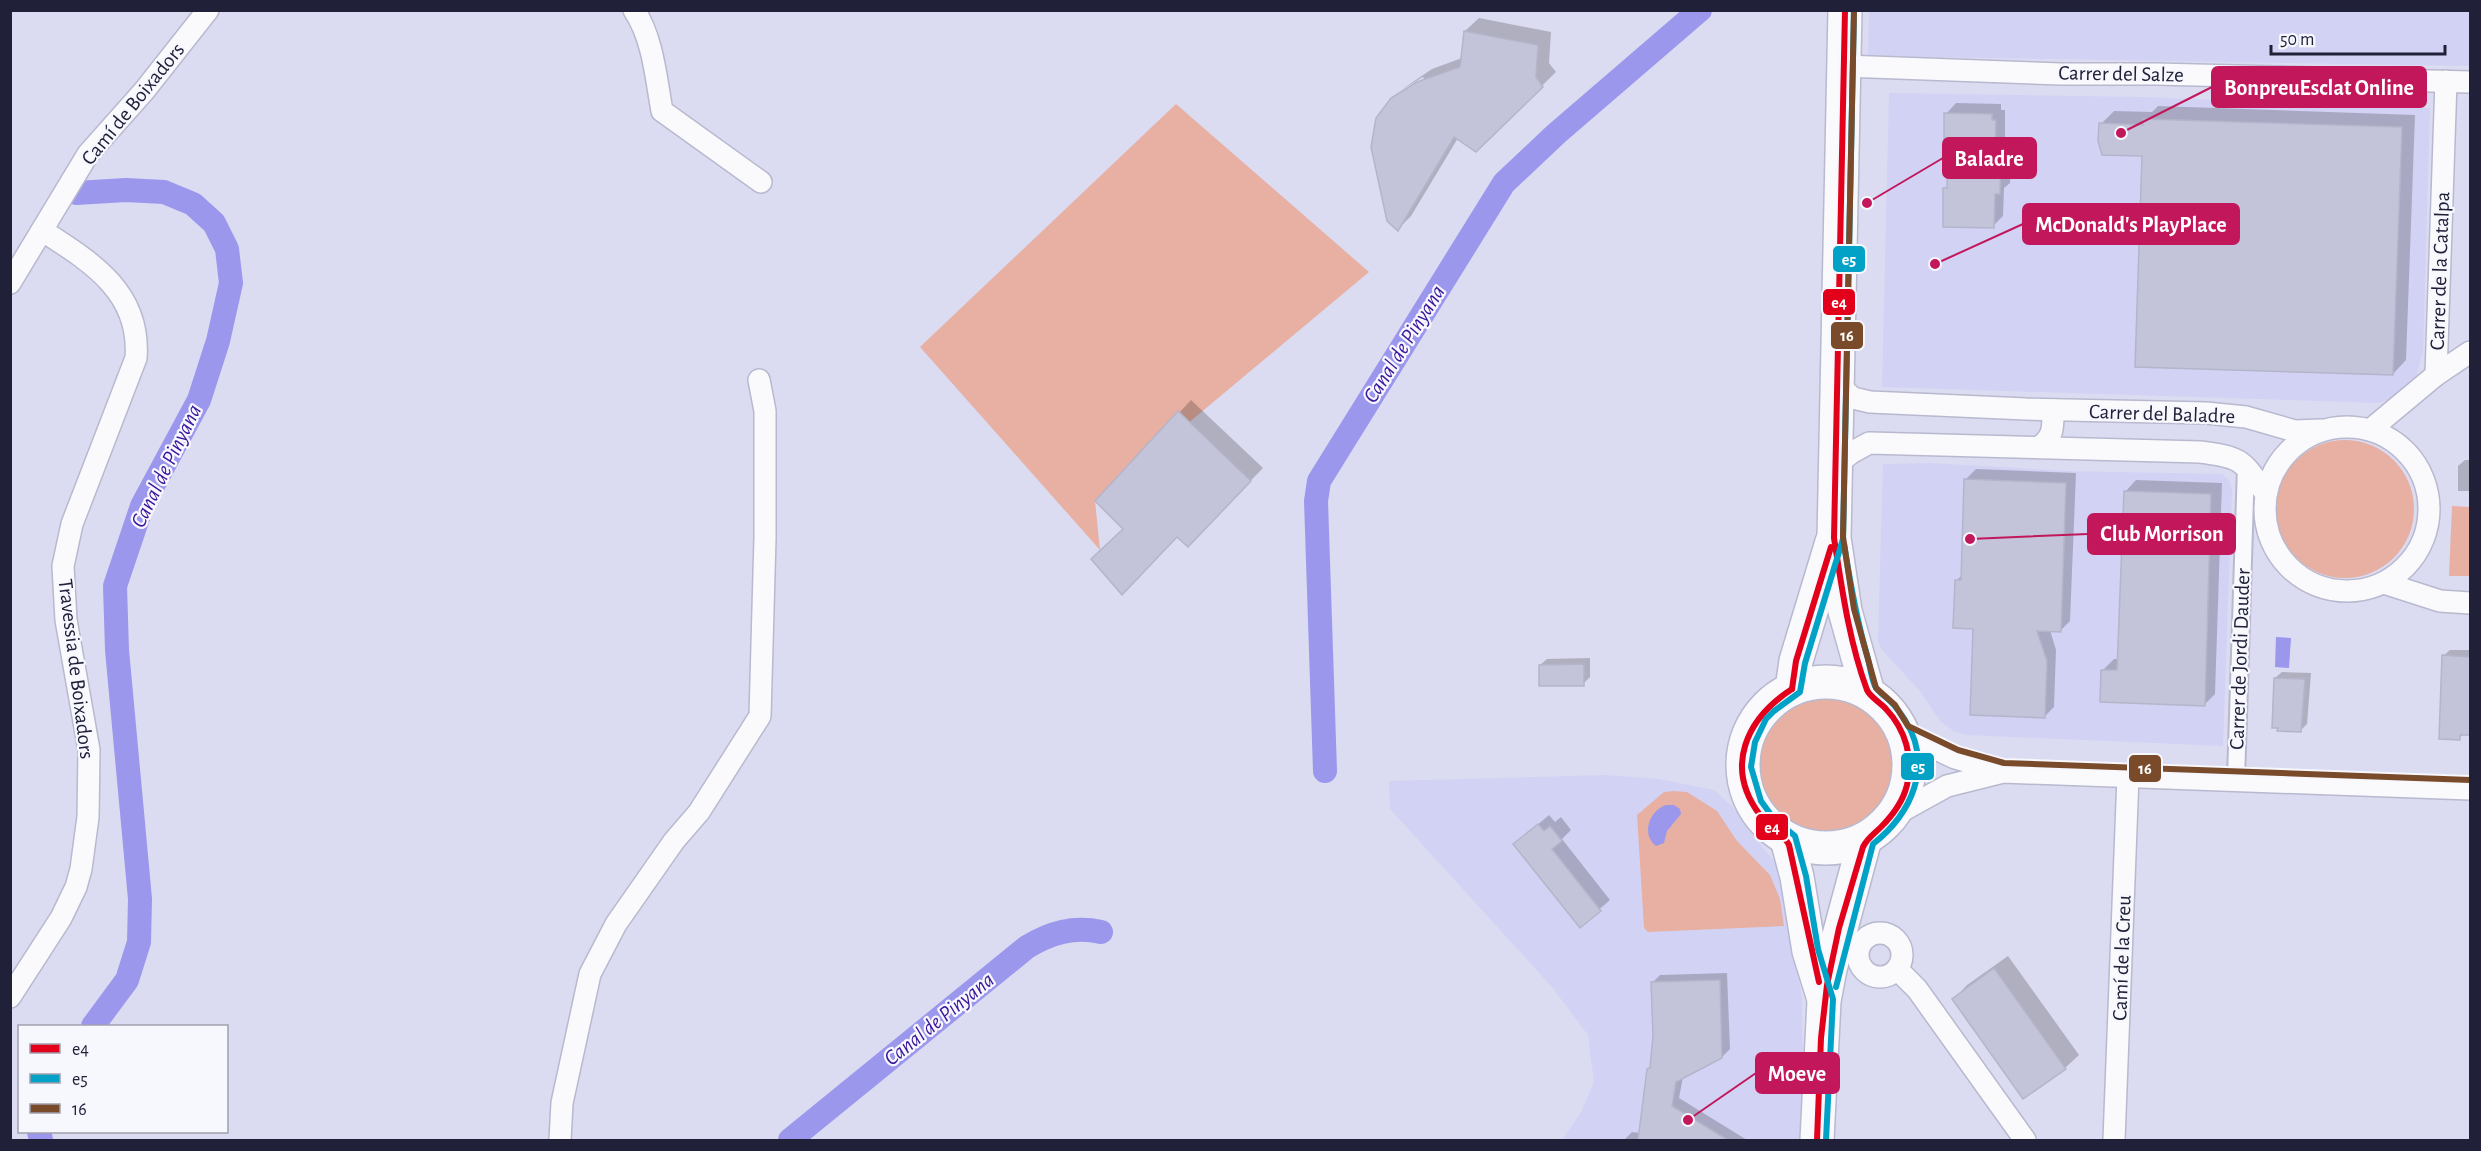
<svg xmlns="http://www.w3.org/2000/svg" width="2481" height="1151" font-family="'Alegreya Sans',sans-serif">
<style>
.built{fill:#d2d3f4}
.green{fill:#e7b0a2}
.water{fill:#9b97ec}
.shadow{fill:#0003}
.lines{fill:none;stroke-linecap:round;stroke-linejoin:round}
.canal{stroke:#9b97ec;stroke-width:24}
.building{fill:#c3c3da;stroke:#b4b5ca;stroke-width:1.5}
.pedestrian-casing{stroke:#b8b9cf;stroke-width:20}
.minor-casing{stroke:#b8b9cf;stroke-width:24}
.primary-casing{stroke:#b8b9cf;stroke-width:36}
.pedestrian{stroke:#fafafd;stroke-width:16}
.minor{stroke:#fafafd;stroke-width:21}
.primary{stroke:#fafafd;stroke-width:33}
.bus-1-casing{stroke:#f7f7fe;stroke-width:10}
.bus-2-casing{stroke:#f7f7fe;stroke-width:10}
.bus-3-casing{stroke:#f7f7fe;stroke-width:10}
.bus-1{stroke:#e2001a;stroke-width:6}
.bus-2{stroke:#02a2c7;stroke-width:6}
.bus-3{stroke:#7a4b2a;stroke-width:6}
.labels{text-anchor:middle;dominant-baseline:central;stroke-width:4.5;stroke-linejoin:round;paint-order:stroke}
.street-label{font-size:21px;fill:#202039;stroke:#f7f7fe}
.water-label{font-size:22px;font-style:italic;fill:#39169d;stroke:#f7f7fe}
.leader{fill:none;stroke:#c2185b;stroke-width:2}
.callout-dot{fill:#c2185b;stroke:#f7f7fe;stroke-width:2}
.callout{fill:#c2185b;stroke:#c2185b;stroke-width:2}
.callout-label{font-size:22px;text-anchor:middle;font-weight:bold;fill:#fff}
.line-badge{stroke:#f7f7fe;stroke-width:2}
.badge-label{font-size:16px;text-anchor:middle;font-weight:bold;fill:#fff}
</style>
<rect width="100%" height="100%" fill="#dbdbf1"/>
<g class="built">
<path d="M1869,11H2470V66L1868,56Z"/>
<path d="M1889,93L2143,97L2430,108L2423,351L2417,374L2411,384L2391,400L2378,403L1882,387Z"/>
<path d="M1931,463L2066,471L2222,474L2229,480L2232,491L2223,746L1966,735L1954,731L1941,722L1919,690L1882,650L1878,641L1883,464Z"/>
<path d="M1604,775L1659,779L1714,790L1734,808L1749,831L1781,869L1802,999L1803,1119L1800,1140H1562L1581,1112L1594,1082L1588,1035L1552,987L1390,809L1389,781Z"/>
</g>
<g class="green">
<path d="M1176,104L1369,272L1095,501L1100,550L920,347Z"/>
<circle cx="2345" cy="509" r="69"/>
<path d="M2452,506L2470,507V576H2449Z"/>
<circle cx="1826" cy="765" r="70"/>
<path d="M1674,791L1687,792L1717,811L1737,841L1770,875L1780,899L1784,926L1648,932L1644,928L1637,815L1664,792Z"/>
</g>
<g class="water">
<path d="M2276,637L2291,638L2289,668L2275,667Z"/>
<path d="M1666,805H1674L1680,809L1681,814L1667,831L1664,843L1656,846C1641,834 1649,811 1666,805Z"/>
</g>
<g class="shadow">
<path d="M1479,18L1551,32L1549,63L1556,72L1476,150L1458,138L1411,216L1398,229L1392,99L1424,79L1423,77L1401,90L1432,69L1462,58L1465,31Z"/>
<path d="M1956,103L2001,104V110H2005V140H2011L2010,183L2004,188L2003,216L1993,226L1945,189L1949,185L1950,144L1946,114Z"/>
<path d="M2158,106L2415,115L2406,360L2393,374L2143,155L2101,124L2114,111L2152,112Z"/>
<path d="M1191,400L1263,468L1188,545L1177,535L1097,501Z"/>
<path d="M2465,460H2470V491H2458V466Z"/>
<path d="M1976,469L2076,473L2070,621L2060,631L2050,630L2056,650L2054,707L2044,717L1974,627L1956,581L1962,575L1966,479Z"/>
<path d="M2136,480L2222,483L2215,694L2204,705L2102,671L2114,659H2119L2125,492Z"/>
<path d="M2450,650H2470V734H2464L2459,738L2443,656Z"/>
<path d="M1590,658V677L1583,684L1540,665L1547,659Z"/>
<path d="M2282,672L2311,673L2307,724L2301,730L2275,678Z"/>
<path d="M1549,815L1555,822L1561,817L1571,830L1562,839L1610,900L1580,926L1515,844Z"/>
<path d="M2008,956L2079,1055L2065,1068L2024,1097L1954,999L1967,985Z"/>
<path d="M1727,973L1730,1049L1722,1057L1683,1077L1679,1098L1747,1140H1678L1672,1137L1671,1140H1624L1632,1132L1640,1133L1652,1066L1654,1035L1652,983L1660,975Z"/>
</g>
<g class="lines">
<g class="canal">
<path d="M76,193L126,190L164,192L193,204L214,223L227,249L231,283L218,341L199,400L142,506L115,586L117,650L140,899L139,942L127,980L93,1026"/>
<path d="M1325,771L1316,501L1319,481L1504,183L1556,134L1700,10"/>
<path d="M39,1132L41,1140"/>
<path d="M790,1140L1027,947C1050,933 1073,926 1101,932"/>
</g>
</g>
<g class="building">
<path d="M1464,31L1538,45L1536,77L1543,87L1476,152L1454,137L1398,231L1387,221L1371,147L1376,118L1391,98L1417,82L1460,67Z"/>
<path d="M1944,113L1992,114V120H1996L1995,149H2001L2000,194H1995L1994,228L1943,227V188H1947L1948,146L1944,145Z"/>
<path d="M2143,119L2402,127L2393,375L2135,367L2142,156L2102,155L2098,141L2099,123L2143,125Z"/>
<path d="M1178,411L1251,481L1188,547L1177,537L1122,595L1091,559L1123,529L1095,501Z"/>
<path d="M1964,479L2066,483L2061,632L2037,631L2047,661L2045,718L1970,715L1973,629L1953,628L1955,580H1961Z"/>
<path d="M2124,491L2211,494L2205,706L2100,702L2101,670H2117Z"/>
<path d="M2442,655L2470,657V735H2460V740L2439,739Z"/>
<path d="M1584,664V686H1539V665Z"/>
<path d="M2274,678L2305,679L2301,732L2277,731L2278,728H2272Z"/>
<path d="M1538,824L1544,831L1550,826L1562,841L1552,849L1601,911L1580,928L1513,844Z"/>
<path d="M1994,968L2066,1069L2023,1099L1952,999Z"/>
<path d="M1720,980L1722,1058L1676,1082L1672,1106L1728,1140H1638L1647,1069L1650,1068L1653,1035L1651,982Z"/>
</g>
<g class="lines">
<g class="pedestrian-casing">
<path id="pedestrian" d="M2236,779L2246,466"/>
</g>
<g class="minor-casing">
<g id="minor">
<path d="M634,10C653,38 656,78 662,111L761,182"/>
<path d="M1844,66L2061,74H2156L2470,82"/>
<path d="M10,283L88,154L144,91L208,10"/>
<path d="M2436,375L2446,81"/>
<path d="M1838,385L1853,398L1870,402L2026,409L2206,413L2246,417L2295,431L2321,430"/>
<circle cx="2347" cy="509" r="82"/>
<path d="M2370,430L2436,375L2470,352"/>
<path d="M2039,447C2054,437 2053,427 2053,410"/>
<path d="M1835,466L1851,453L1869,443L2200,452C2242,457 2242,460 2266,494"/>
<path d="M2384,583L2440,601L2470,603"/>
<path d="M1902,733L1955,758L2000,771"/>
<path d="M1891,817L1947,786L2003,772L2470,789"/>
<circle cx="1880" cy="955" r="22"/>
<path d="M1897,969L1917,989L2025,1140"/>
<path d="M10,997L61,918L76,887L81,869L88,817L89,750L66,620L63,566L72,524L136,358C141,292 91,262 43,231"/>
<path d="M560,1140L562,1103L590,974L616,924L674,841L699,812L760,716L765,538V411L759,380"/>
<path d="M2114,1140L2128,776"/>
</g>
</g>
<g class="primary-casing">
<g id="primary">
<path d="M1845,10L1834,538L1845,611L1868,693"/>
<circle cx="1826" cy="765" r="83"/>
<path d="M1792,689L1796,661L1832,542"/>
<path d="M1787,839L1797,877L1809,951L1823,996"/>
<path d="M1817,1140L1824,1001L1830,969L1865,839"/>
</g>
</g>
<use href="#pedestrian" class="pedestrian"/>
<use href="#minor" class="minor"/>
<use href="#primary" class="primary"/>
<g class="bus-1-casing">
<g id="bus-1">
<path d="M1792,689L1796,661L1831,547"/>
<path d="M1792,689C1746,719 1724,767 1760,815C1768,827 1783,832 1789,845L1819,982"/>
<path d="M1817,1140L1821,1038L1827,985L1839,928L1863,847C1867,838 1874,834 1881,827C1893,815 1903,802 1907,785C1914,758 1905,729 1886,709C1881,703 1870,697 1867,690C1849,641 1842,589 1834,538L1845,10"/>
</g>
</g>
<g class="bus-2-casing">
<g id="bus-2">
<path d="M1836,987L1873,844C1911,814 1934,766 1905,720C1901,714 1896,707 1891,702C1886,697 1878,692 1875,686C1871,677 1870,665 1867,655C1856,618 1850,582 1844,544"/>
<path d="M1826,1140L1833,999L1818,949L1806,876L1795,836L1774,819L1761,801L1751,767L1755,742L1766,719L1774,711L1800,692L1805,663L1843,539L1854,10"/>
</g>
</g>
<g class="bus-3-casing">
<path id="bus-3" d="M1854,10L1843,537L1854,609L1876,688L1895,705L1908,726L1958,750L2004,763L2470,780"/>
</g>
<use href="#bus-1" class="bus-1"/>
<use href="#bus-2" class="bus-2"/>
<use href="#bus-3" class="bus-3"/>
</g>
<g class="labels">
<g class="street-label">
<text transform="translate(2121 74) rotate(1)">Carrer del Salze</text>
<text transform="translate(133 104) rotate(-51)">Camí de Boixadors</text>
<text transform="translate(2440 271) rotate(-88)">Carrer de la Catalpa</text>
<text transform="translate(2162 414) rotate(2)">Carrer del Baladre</text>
<text transform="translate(2240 659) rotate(-88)">Carrer de Jordi Dauder</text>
<text transform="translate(76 669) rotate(83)">Travessia de Boixadors</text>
<text transform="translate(2122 958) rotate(-88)">Camí de la Creu</text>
</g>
<g class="water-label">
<text transform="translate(1404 344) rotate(-58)">Canal de Pinyana</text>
<text transform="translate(166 466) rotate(-64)">Canal de Pinyana</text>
<text transform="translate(939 1019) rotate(-39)">Canal de Pinyana</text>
</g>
</g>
<path class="leader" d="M2121 133L2212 87M1867 203L1943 158M1935 264L2023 224M1970 539L2088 534M1688 1120L1756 1073"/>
<g class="callout-dot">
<circle cx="2121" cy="133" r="6"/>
<circle cx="1867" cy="203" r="6"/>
<circle cx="1935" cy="264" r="6"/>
<circle cx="1970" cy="539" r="6"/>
<circle cx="1688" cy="1120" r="6"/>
</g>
<g class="callout">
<rect x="2212" y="67" width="214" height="40" rx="6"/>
<rect x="1943" y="138" width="93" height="40" rx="6"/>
<rect x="2023" y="204" width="216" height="40" rx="6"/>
<rect x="2088" y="514" width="147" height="40" rx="6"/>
<rect x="1756" y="1053" width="83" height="40" rx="6"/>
</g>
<g class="callout-label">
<text x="2319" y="95">BonpreuEsclat Online</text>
<text x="1989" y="166">Baladre</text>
<text x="2131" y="232">McDonald's PlayPlace</text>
<text x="2162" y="541">Club Morrison</text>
<text x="1797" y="1081">Moeve</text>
</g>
<g class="line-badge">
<rect x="1832" y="245" width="34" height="28" rx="6" fill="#02a2c7"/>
<rect x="1822" y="288" width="34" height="28" rx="6" fill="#e2001a"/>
<rect x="1830" y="321" width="34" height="29" rx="6" fill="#7a4b2a"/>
<rect x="1900" y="752" width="35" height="29" rx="6" fill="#02a2c7"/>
<rect x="2128" y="754" width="34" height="29" rx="6" fill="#7a4b2a"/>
<rect x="1755" y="813" width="34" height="28" rx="6" fill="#e2001a"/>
</g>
<g class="badge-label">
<text x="1849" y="265">e5</text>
<text x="1839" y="308">e4</text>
<text x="1847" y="341">16</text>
<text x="1918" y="772">e5</text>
<text x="2145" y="774">16</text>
<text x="1772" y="833">e4</text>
</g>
<rect width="2481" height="1151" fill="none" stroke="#202039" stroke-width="24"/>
<rect x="18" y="1025" width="210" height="108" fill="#f7f7fe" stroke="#a1a1af" stroke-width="1.5"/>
<rect x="30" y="1044" width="30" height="9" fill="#e2001a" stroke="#a1a1af" stroke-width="1.5"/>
<text x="72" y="1055" font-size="18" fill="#202039">e4</text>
<rect x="30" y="1074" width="30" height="9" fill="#02a2c7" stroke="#a1a1af" stroke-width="1.5"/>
<text x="72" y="1085" font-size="18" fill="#202039">e5</text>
<rect x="30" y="1104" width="30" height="9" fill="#7a4b2a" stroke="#a1a1af" stroke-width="1.5"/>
<text x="72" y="1115" font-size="18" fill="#202039">16</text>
<path d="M2271 45v9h174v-9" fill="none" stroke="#202039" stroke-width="3"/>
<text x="2280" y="45" font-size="18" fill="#202039" stroke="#f7f7fe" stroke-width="4.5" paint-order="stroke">50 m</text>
</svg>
